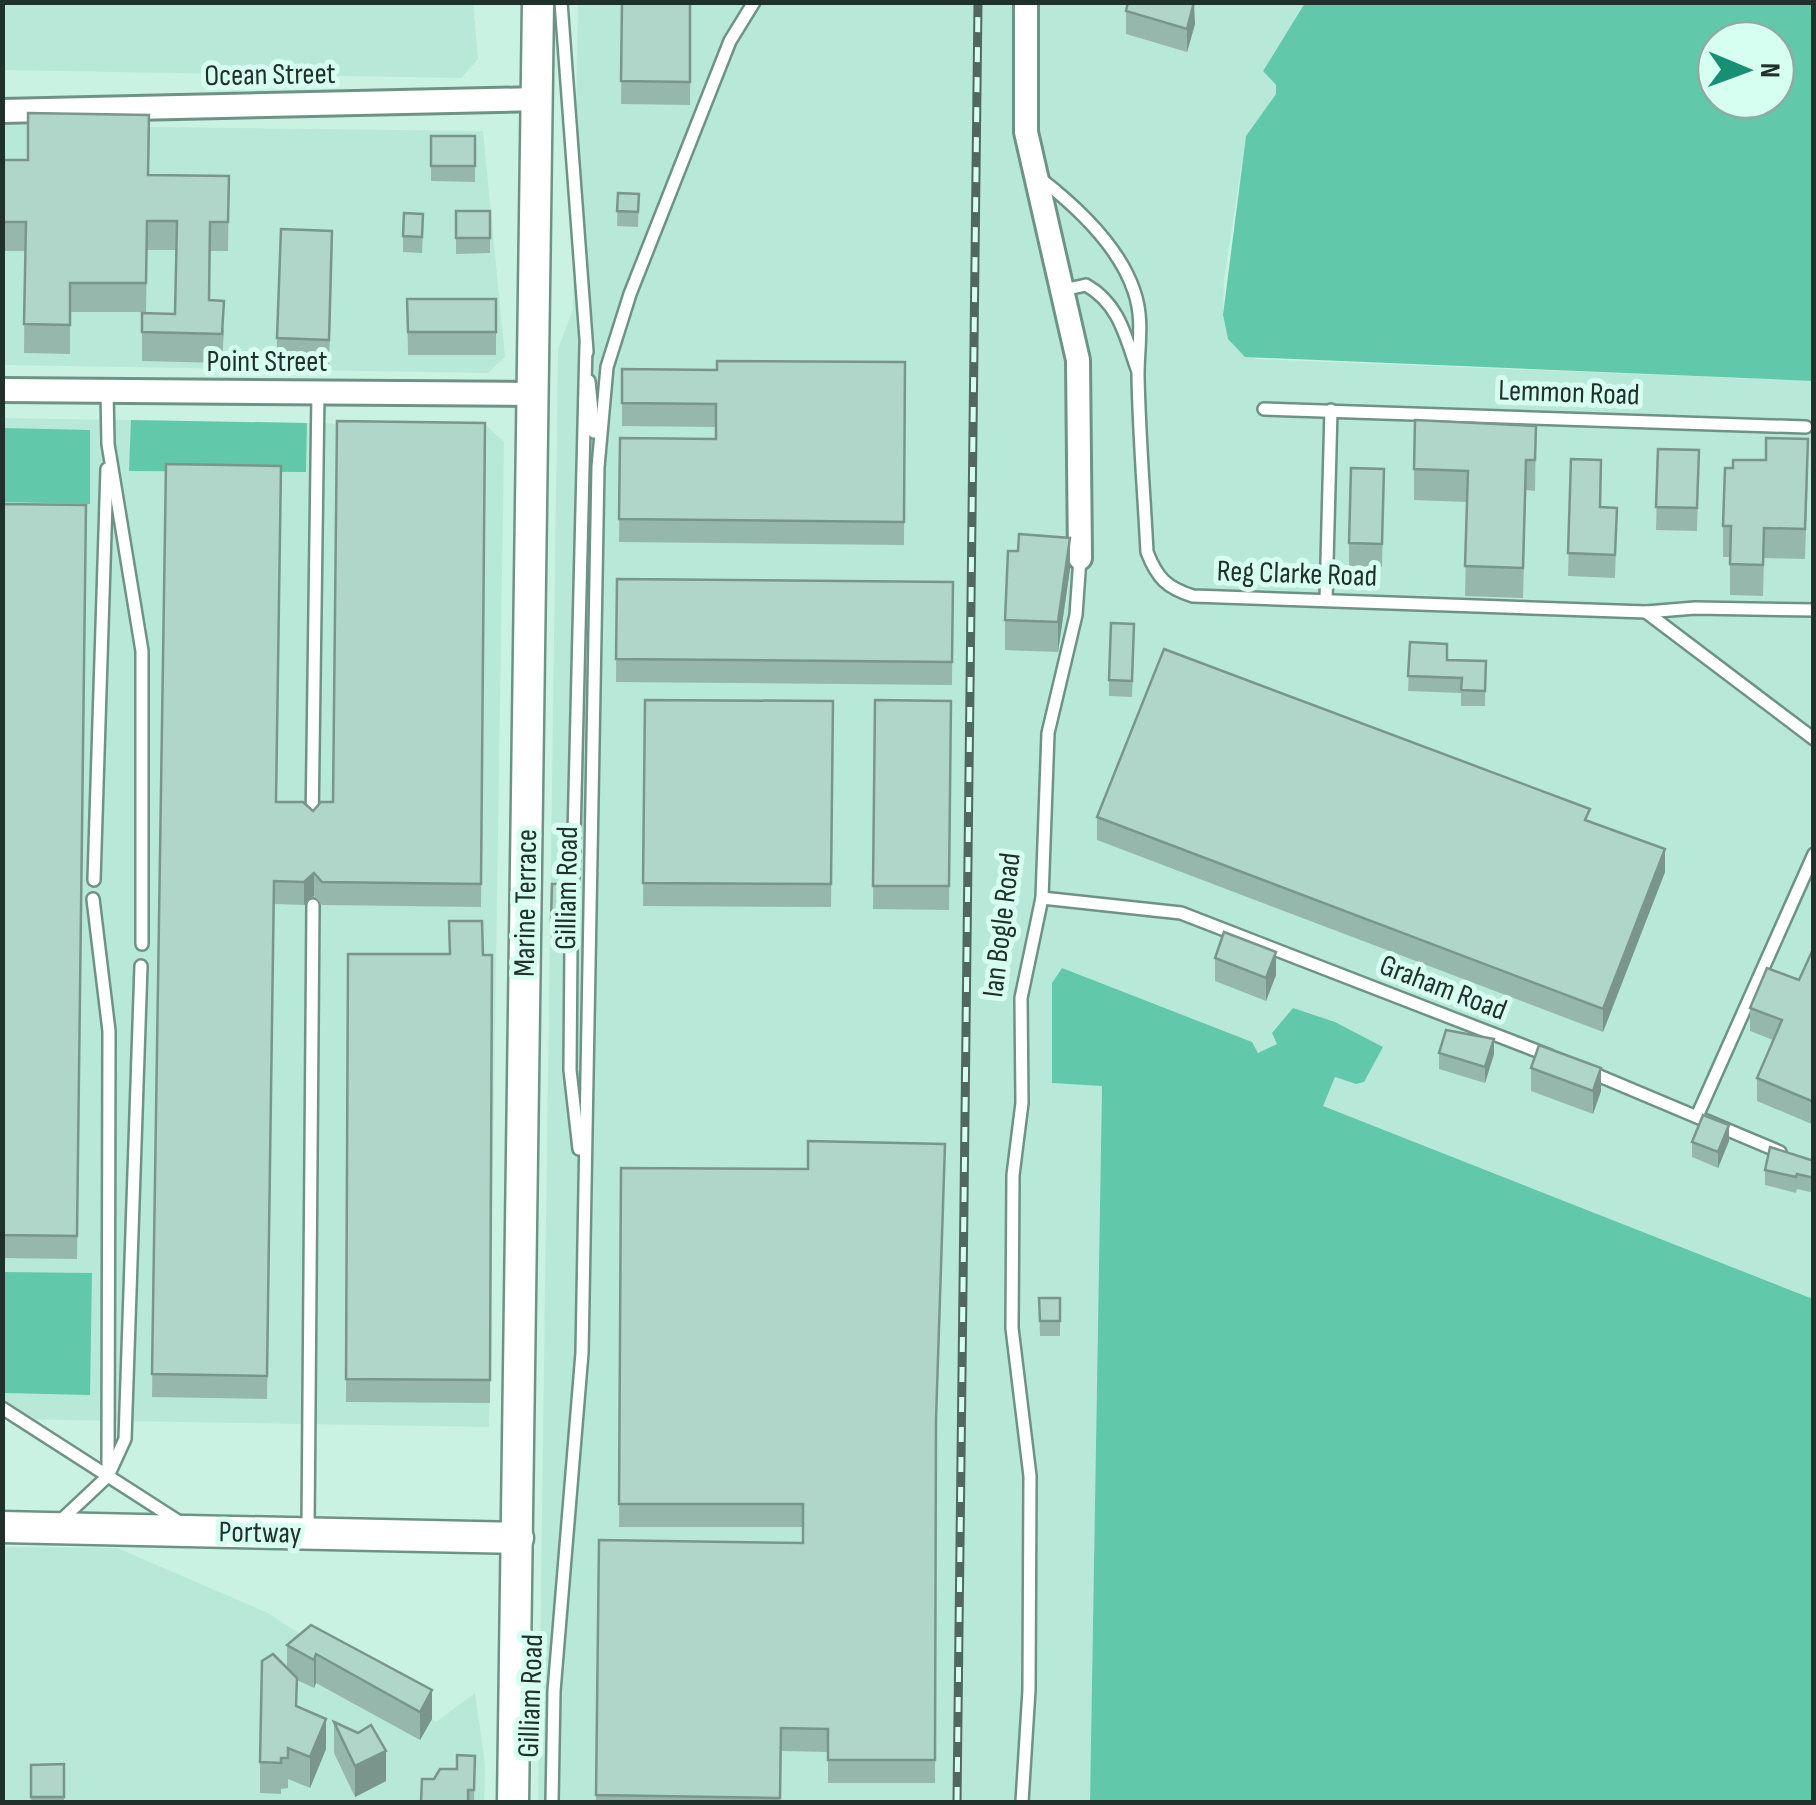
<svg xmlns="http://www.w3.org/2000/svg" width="1816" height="1805" font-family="'Sofia Sans Condensed',sans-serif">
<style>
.built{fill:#b8e9d8}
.water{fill:#62c8aa;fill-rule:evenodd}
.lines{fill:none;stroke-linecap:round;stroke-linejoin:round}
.lane-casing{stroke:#6e9386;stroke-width:16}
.street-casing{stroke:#6e9386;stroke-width:28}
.secondary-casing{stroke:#6e9386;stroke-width:35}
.lane{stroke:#fff;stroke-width:11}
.street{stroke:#fff;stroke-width:22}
.secondary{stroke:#fff;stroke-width:30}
.rail-casing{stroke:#516860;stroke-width:9}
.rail{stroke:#d7fff1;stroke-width:5;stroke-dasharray:15;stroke-linecap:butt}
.wall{fill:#96b8ac}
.shaded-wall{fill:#7a968c}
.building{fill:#afd6c8;stroke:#7a968c;stroke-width:2.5}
.labels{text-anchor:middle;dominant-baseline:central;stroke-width:10;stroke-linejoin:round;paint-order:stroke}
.street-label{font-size:30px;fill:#20302a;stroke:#d7fff1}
</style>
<rect width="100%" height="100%" fill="#caf2e3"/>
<g class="built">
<path d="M3,2L473,3L478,59L461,78L3,70Z"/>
<path d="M578,3H1305L1263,71L1276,86V94L1246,136L1224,280L1223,315L1228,339L1256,359L1813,381V1299L1322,1106L1335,1077L1356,1084L1278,1044L1258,1053L1251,1042L1237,1038L1052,1083L1102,1085L1090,1802H538L558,349L573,309Z"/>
<path d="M3,125L483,131L505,357L488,373L3,365Z"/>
<path d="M3,418L487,426L504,442L489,1427L3,1419Z"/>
<path d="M3,1547L117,1548L268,1613L436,1722L475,1693L485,1764L484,1802H3Z"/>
</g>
<g class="water">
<path d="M1305,3H1813V381L1245,357L1228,339L1223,315L1246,136L1276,94V85L1263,71ZM1716,40H1776V100H1716Z"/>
<path d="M131,420L307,423L306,472L129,471Z"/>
<path d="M3,428L90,430V504L3,502Z"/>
<path d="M1062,968L1252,1042L1258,1053L1277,1044L1272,1033L1293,1008L1335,1022L1383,1047L1364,1082L1356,1084L1335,1077L1323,1106L1813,1299V1802H1090L1102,1086L1052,1083V983Z"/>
<path d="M3,1272L92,1273L90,1395L3,1393Z"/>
</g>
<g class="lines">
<g class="lane-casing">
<g id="lane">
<path d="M561,2L587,352"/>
<path d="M1041,179C1077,207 1119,246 1134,291C1144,319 1138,346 1138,375C1139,434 1144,493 1147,552C1157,578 1167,588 1193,596L1646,612L1814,739"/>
<path d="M1063,290L1086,285C1118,303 1125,334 1137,369"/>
<path d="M589,381L594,432"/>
<path d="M107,391L108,444L142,651V944"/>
<path d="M1264,409L1806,427"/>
<path d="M1326,600L1331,410"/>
<path d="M1646,612L1695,608L1814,610"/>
<path d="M312,825L318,392"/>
<path d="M573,876L586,345"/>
<path d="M94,880L107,469"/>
<path d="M1042,898L1181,913L1550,1056"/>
<path d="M93,899L109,1031L108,1472"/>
<path d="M571,944L570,1070L579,1149"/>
<path d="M1590,1072L1780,1152"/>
<path d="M1698,1114L1814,854"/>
<path d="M2,1408L181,1523"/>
<path d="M59,1522L108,1476L125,1439L141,966"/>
<path d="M308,1529L313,905"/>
<path d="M552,1802L554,1691L582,1353L598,467L607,367L630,294L730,41L754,2"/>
<path d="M1022,1802L1029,1690L1030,1476L1012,1328L1013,1175L1022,1103L1021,998L1042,898L1048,733L1076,615L1080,558"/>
</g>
</g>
<g class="street-casing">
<g id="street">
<path d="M1026,2V132L1078,360L1080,558"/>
<path d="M2,111L538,99"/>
<path d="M2,390L532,394"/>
</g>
</g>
<g class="secondary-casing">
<g id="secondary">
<path d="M2,1527L518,1538"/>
<path d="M513,1802L538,2"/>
</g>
</g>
<use href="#lane" class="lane"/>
<use href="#street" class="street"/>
<use href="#secondary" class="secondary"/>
<g class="rail-casing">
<path id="rail" d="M957,1802L978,2"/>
</g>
<use href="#rail" class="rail"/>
</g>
<g class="wall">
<path d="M622,2H691L690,105L621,104Z"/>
<path d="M1126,11L1195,24L1187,52L1126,34Z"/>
<path d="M431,136H475V182L431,181Z"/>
<path d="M2,160L149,175L229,176L228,251H210L209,300L224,330L222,363L142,361V313L175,314L176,250H147L146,312H70V354L24,353L25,251H2Z"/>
<path d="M618,193L639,194L638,227L617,226Z"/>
<path d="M456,211H490V253L456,254Z"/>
<path d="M423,230L422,253L403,252V236Z"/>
<path d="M332,261L329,370L277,369V338Z"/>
<path d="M407,299H496V355H408Z"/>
<path d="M905,362L904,545L619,542L620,438L716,439V427L622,426V369L717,370Z"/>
<path d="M485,423L481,907L322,905L314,896L304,905L274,904L267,1399L152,1397L166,464L276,802L313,811L333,802Z"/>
<path d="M1536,426L1535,491L1526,490L1523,598L1465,596L1467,502L1414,500V469Z"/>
<path d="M1658,449L1699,450L1697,531L1656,530Z"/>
<path d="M1571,459L1601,507L1617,508L1615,578L1568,576Z"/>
<path d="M1733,468L1808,470L1805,559L1764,558L1763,596L1730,595V557H1723V526Z"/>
<path d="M1384,469L1382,567L1349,566V543Z"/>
<path d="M2,504L86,505L77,1259L2,1258Z"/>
<path d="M1018,551L1070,569L1058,652L1005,650V620Z"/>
<path d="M617,579L953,582L952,685L616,682Z"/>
<path d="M1134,639L1132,697L1109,696V680Z"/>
<path d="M1410,642L1447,660L1486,661L1485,706H1461V693L1408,691Z"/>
<path d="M645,700L833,701L831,907L643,906Z"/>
<path d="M875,700L951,701L949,910L873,909Z"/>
<path d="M1097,817L1590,822L1665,872L1603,1032L1097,840Z"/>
<path d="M580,859L578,939L570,935L562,944H551L552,884H561L568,862Z"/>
<path d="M1814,947V1125L1757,1101V1078L1773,1040L1750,1031V1008L1799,980Z"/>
<path d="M348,954L492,955L490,1403L346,1402Z"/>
<path d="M1215,958L1276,975L1266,1001L1215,981Z"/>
<path d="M1439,1053L1494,1054L1485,1083L1439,1069Z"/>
<path d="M1531,1068L1601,1091L1593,1114L1531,1091Z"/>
<path d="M1729,1141L1718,1168L1692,1157V1142Z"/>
<path d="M1814,1161V1193L1797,1189L1796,1193L1765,1185V1170Z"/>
<path d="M621,1168L936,1443L935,1783H828V1752L781,1751L780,1802H596L599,1540L803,1543V1527H619Z"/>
<path d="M1039,1298H1060V1336H1040Z"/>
<path d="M311,1625L432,1719L420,1740L316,1683L314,1688L297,1680V1706L326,1749L310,1788L288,1779V1788L281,1789V1794L260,1793V1762L287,1668V1645Z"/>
<path d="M334,1722L386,1781L355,1797L334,1753Z"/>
<path d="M475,1756L474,1802H421L457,1769Z"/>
<path d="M64,1764V1802H31V1765Z"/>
</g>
<g class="shaded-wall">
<path d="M1194,2L1195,24L1187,52V29Z"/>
<path d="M1070,538V569L1058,652V622Z"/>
<path d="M1665,849V872L1603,1032V1009Z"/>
<path d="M314,873V896L304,905V882Z"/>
<path d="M570,912V935L562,944V921Z"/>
<path d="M1276,952V975L1266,1001V978Z"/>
<path d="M1494,1039V1054L1485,1083V1067Z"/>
<path d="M1601,1068V1091L1593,1114V1091Z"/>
<path d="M1729,1125V1141L1718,1168V1152Z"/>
<path d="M316,1654V1683L314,1688V1660Z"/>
<path d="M432,1690V1719L420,1740V1712Z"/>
<path d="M326,1719V1749L310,1788V1757Z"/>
<path d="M386,1751V1781L355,1797V1766Z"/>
</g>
<g class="building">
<path d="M622,2H690V82L621,81Z"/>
<path d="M1128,2H1194L1187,29L1126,11Z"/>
<path d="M28,113L149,115L148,175L229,176L228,222H210L209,300L224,301L222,334L142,332V313L175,314L177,221H147L146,283H70V325L24,324L26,222H2V160H28Z"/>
<rect x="431" y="136" width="44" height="30"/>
<path d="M618,193L639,194L638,212L617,211Z"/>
<rect x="456" y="211" width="34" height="27"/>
<path d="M404,213L423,214L422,237L403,236Z"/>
<path d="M281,229L332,231L329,340L277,338Z"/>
<path d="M407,299H496V332H408Z"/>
<path d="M717,361L905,362L904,522L619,519L620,438L716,439V404L622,403V369L717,370Z"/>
<path d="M1415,420L1536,426L1535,460H1526L1523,568L1465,566L1468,471L1414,469Z"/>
<path d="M337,421L485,423L481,884L322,882L314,873L304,882L274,881L267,1376L152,1374L166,464L281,466L276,802H303L313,811L321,802H333Z"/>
<path d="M1766,438L1808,439L1805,529L1764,528L1763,565L1730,564L1731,526H1723L1725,468H1733V460H1766Z"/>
<path d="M1658,449L1699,450L1697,508L1656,507Z"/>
<path d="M1571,459L1601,460L1600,507L1617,508L1615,555L1568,553Z"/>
<path d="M1351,468L1384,469L1382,544L1349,543Z"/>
<path d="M2,504L86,505L77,1236L2,1235Z"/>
<path d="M1019,534L1070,538L1058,622L1005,620L1008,551H1018Z"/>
<path d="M617,579L953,582L952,662L616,659Z"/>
<path d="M1111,623L1134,624L1132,681L1109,680Z"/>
<path d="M1410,642L1447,644V660L1486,661L1485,691L1461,690L1462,678L1408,676Z"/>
<path d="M1164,649L1590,809L1585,820L1665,849L1603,1009L1097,817Z"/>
<path d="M645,700L833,701L831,884L643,883Z"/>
<path d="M875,700L951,701L949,886H873Z"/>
<path d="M561,854L568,862L580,859L578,916L570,912L562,921H551L552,884H561Z"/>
<path d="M449,921H482L483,955H492L490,1380L346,1379L348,954H450Z"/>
<path d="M1224,932L1276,952L1266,978L1215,958Z"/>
<path d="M1814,947V1102L1757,1078L1782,1020L1750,1008L1767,968L1799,980Z"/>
<path d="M1446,1030L1494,1039L1485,1067L1439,1053Z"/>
<path d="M1539,1045L1601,1068L1593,1091L1531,1068Z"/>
<path d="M1703,1115L1729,1125L1718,1152L1692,1142Z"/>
<path d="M808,1141L945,1144L936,1420L935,1760H828V1729L781,1728L780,1798L596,1795L599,1540L803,1543V1504H619L621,1168L808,1169Z"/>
<path d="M1770,1147L1814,1161V1178L1797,1174L1796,1177L1765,1170Z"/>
<path d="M1039,1298H1060V1321H1040Z"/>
<path d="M311,1625L432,1690L420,1712L316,1654L314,1660L287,1645Z"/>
<path d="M273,1654L297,1678L296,1706L326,1719L310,1757L288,1748V1758H281V1763L260,1762L262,1661Z"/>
<path d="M334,1722L358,1733L371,1725L386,1751L355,1766Z"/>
<path d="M457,1755L475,1756L474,1790H468V1802H421L422,1779H434L440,1769H457Z"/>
<path d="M64,1764V1797H31V1765Z"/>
</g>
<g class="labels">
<g class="street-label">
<text transform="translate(270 75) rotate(-1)">Ocean Street</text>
<text x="267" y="362">Point Street</text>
<text transform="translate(1569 393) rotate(2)">Lemmon Road</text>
<text transform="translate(1297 574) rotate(2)">Reg Clarke Road</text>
<text transform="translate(567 888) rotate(-89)">Gilliam Road</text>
<text transform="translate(526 903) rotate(-89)">Marine Terrace</text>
<text transform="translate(1002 925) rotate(-83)">Ian Bogle Road</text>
<text transform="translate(1443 988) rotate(21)">Graham Road</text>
<text transform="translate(260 1533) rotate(1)">Portway</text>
<text transform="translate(531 1696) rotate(-88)">Gilliam Road</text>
</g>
</g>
<rect width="1816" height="1805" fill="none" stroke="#20302a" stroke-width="10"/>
<g transform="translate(1746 70) rotate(91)"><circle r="48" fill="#d7fff1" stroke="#8eaca1" stroke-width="2.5"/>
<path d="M0-8L18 38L0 25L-18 38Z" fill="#178f73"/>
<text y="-15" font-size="28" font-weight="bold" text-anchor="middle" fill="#20302a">N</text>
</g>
</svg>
